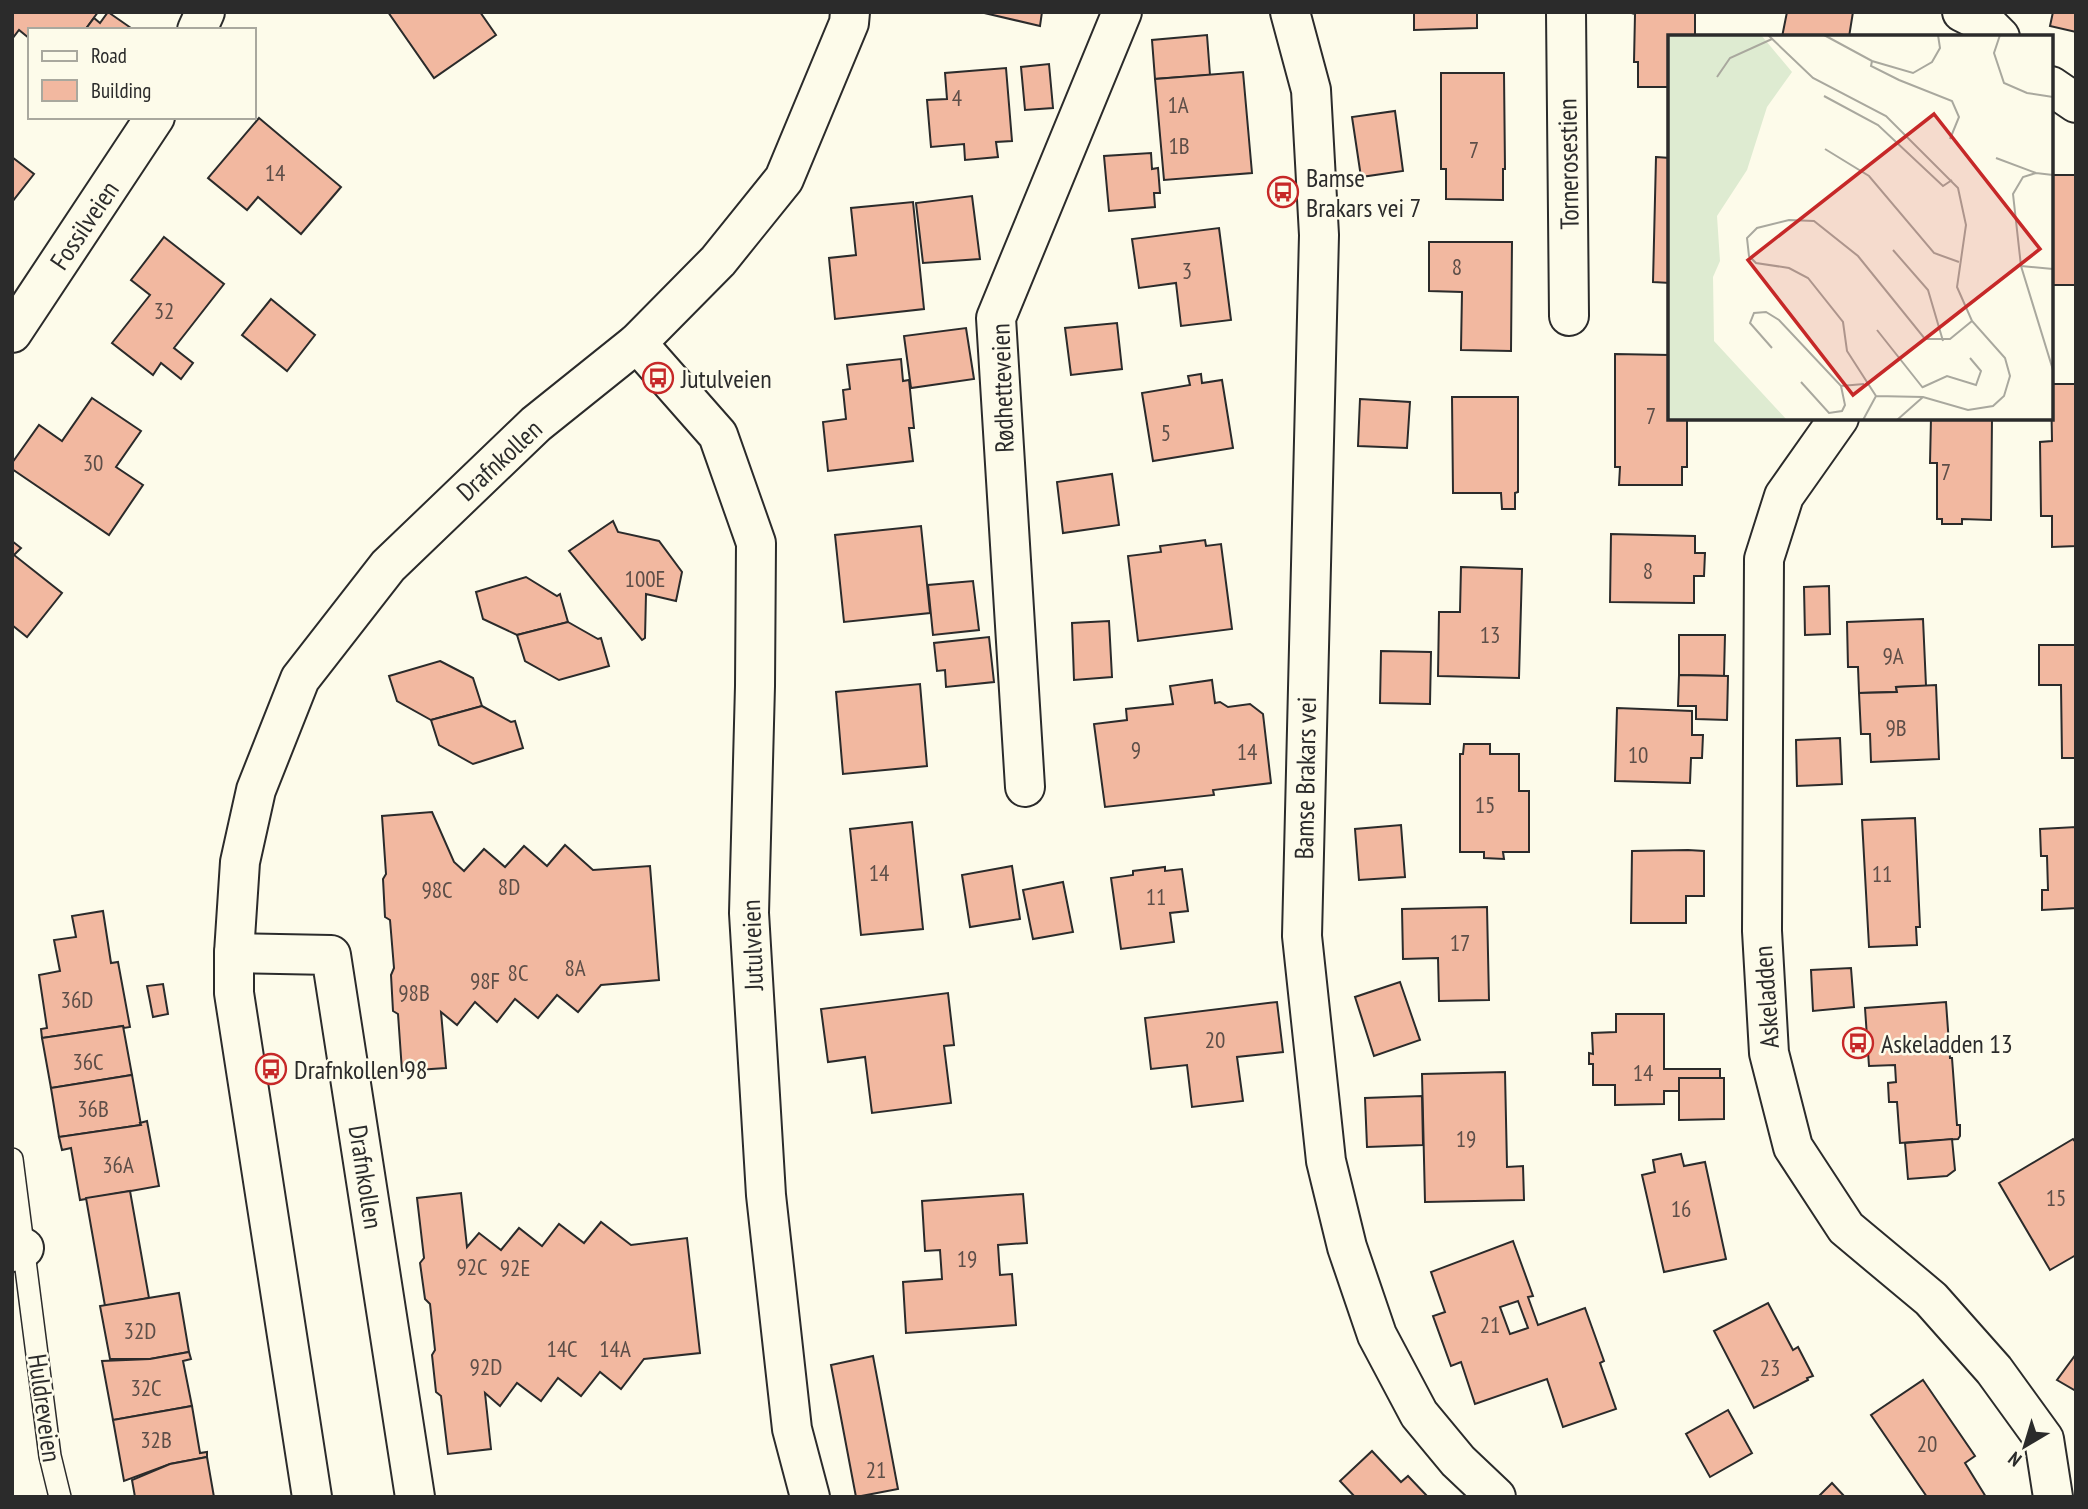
<svg xmlns="http://www.w3.org/2000/svg" width="2088" height="1509" font-family="'PT Sans Narrow',sans-serif">
<style>
.building{fill:#f2b8a0;stroke:#2b2b2b;stroke-width:2;fill-rule:evenodd}
.lines{fill:none;stroke-linecap:round;stroke-linejoin:round}
.service-casing{stroke:#2b2b2b;stroke-width:24}
.minor-casing{stroke:#2b2b2b;stroke-width:42}
.service{stroke:#fdfbea;stroke-width:21}
.minor{stroke:#fdfbea;stroke-width:38}
.labels{text-anchor:middle;dominant-baseline:central;stroke-width:5;stroke-linejoin:round;paint-order:stroke}
.number-label{font-size:23px;fill:#5d4e48}
.street-label{font-size:26px;fill:#2b2b2b;stroke:#fdfbea}
.poi-label{font-size:26px;fill:#2b2b2b;stroke:#fdfbea;text-anchor:start}
.inset-road{fill:none;stroke:#a9a89e;stroke-width:2}
.view{fill:#c62828;fill-opacity:0.15;stroke:#c62828;stroke-width:3.5}
.inset-edge{fill:none;stroke:#2b2b2b;stroke-width:3.5}
</style>
<rect width="100%" height="100%" fill="#fdfbea"/>
<g class="building">
<path d="M12,12H98L85,30H30V39L19,30L12,39Z"/>
<path d="M108,12L131,28L130,30H85L94,18L100,23Z"/>
<path d="M388,12H480L496,35L434,78Z"/>
<path d="M980,12H1042L1040,26Z"/>
<path d="M1400,12H1477V28L1414,30V13Z"/>
<path d="M1628,12H1695V37H1670V87H1638V62H1634L1635,14Z"/>
<path d="M1787,12H1853L1849,37H1782Z"/>
<path d="M2053,12H2076V32L2050,26Z"/>
<path d="M1207,35L1210,75L1155,79L1152,40Z"/>
<path d="M1049,64L1053,108L1025,110L1021,67Z"/>
<path d="M1006,68L1012,141L996,142L998,157L965,160L964,144L931,147L927,100L947,99L945,73Z"/>
<path d="M1243,72L1252,173L1164,180L1155,79Z"/>
<path d="M1441,73H1504L1505,169H1503V200L1446,199V169H1441Z"/>
<path d="M1395,111L1403,171L1361,177L1352,117Z"/>
<path d="M259,118L341,187L301,234L258,197L247,210L208,178Z"/>
<path d="M1151,153L1152,169L1158,168L1160,193H1154L1155,207L1109,211L1104,156Z"/>
<path d="M12,157L34,174L12,202Z"/>
<path d="M1656,157L1670,158V283L1653,282Z"/>
<rect x="2051" y="175" width="25" height="110"/>
<path d="M972,196L980,259L923,263L916,203Z"/>
<path d="M913,202L924,309L835,319L829,258L856,255L851,208Z"/>
<path d="M1219,228L1231,320L1181,326L1176,283L1139,288L1132,239Z"/>
<path d="M164,237L224,284L174,348L193,363L181,379L161,363L153,375L112,343L150,295L131,280Z"/>
<path d="M1429,242H1512L1511,351L1461,350L1462,292L1429,291Z"/>
<path d="M271,299L315,335L287,371L242,335Z"/>
<path d="M1117,323L1122,369L1071,375L1065,328Z"/>
<path d="M966,328L974,379L911,388L904,336Z"/>
<path d="M1615,354L1670,355V418H1687V467H1682V485H1619L1620,467H1615Z"/>
<path d="M901,359L903,381L909,380L914,428H909L913,461L828,471L823,422L846,419L843,390L850,389L847,365Z"/>
<path d="M1201,374L1202,383L1222,380L1233,448L1153,461L1142,393L1190,385L1188,376Z"/>
<path d="M2051,384H2076V546L2052,547V516H2041L2040,442L2052,441Z"/>
<path d="M1452,397H1518V492L1515,493V509H1502L1501,493H1453Z"/>
<path d="M92,398L141,431L116,467L143,485L109,535L12,469V463L39,425L62,441Z"/>
<path d="M1360,399L1410,402L1407,448L1358,446Z"/>
<path d="M1931,418H1992L1991,520L1962,519V524H1942V519H1937V463H1930Z"/>
<path d="M1112,474L1119,525L1063,533L1057,482Z"/>
<path d="M613,521L618,532L659,541L682,572L676,601L646,594L645,638L642,640L569,551Z"/>
<path d="M921,526L930,613L844,622L835,535Z"/>
<path d="M1611,534L1695,536V553H1705L1704,576H1694V603L1610,602Z"/>
<path d="M1205,540L1206,546L1221,544L1232,629L1138,641L1128,556L1161,552L1160,546Z"/>
<path d="M12,541L21,548L14,555L62,593L27,637L12,625Z"/>
<path d="M1461,567L1522,569L1519,678L1438,676L1439,612H1460Z"/>
<path d="M526,577L557,596L560,594L568,622L517,635L483,619L476,592Z"/>
<path d="M973,581L979,630L933,635L928,585Z"/>
<path d="M1829,586L1830,634L1805,635L1804,587Z"/>
<path d="M1923,619L1926,686L1896,687L1897,692L1859,693L1858,667H1848L1847,622Z"/>
<path d="M1109,621L1112,677L1074,680L1072,623Z"/>
<path d="M568,622L598,639L601,638L609,666L559,680L525,661L517,635Z"/>
<path d="M1679,635H1725L1724,676L1679,675Z"/>
<path d="M989,637L994,682L946,687L945,670L937,671L934,643Z"/>
<path d="M2039,645H2076V758H2062L2061,685H2039Z"/>
<path d="M1381,651L1431,652L1430,704L1380,703Z"/>
<path d="M440,661L473,678L482,706L431,720L397,701L389,676Z"/>
<path d="M1679,675L1728,676L1727,720L1696,719V706H1678Z"/>
<path d="M1212,680L1215,703L1220,702L1228,707L1250,704L1263,714L1271,783L1213,790L1214,795L1105,807L1094,724L1127,720L1126,709L1173,704L1170,686Z"/>
<path d="M920,684L927,766L843,774L836,692Z"/>
<path d="M1936,685L1939,759L1871,762L1870,734H1861L1859,693L1897,692L1896,687Z"/>
<path d="M482,706L511,722L515,721L523,748L473,764L439,745L431,720Z"/>
<path d="M1617,708L1692,711V735H1703L1702,758H1691L1690,783L1615,781Z"/>
<path d="M1840,738L1842,784L1797,786L1796,740Z"/>
<path d="M1464,744H1490V754H1519V791H1529V852H1503L1504,859L1484,858V852H1460V754H1463Z"/>
<path d="M432,812L454,862L464,871L484,849L505,867L524,846L547,866L565,845L593,870L650,866L659,980L601,985L578,1012L557,995L538,1018L515,999L497,1022L475,1002L457,1025L441,1012L446,1068L402,1071L398,1014L393,1011L391,975L394,968L390,920L385,917L383,879L386,874L382,816Z"/>
<path d="M1915,818L1920,927H1916L1917,945L1869,947L1862,820Z"/>
<path d="M912,822L923,929L861,935L850,829Z"/>
<path d="M1401,825L1405,877L1359,880L1355,829Z"/>
<path d="M2076,827V908L2042,910V890H2048L2047,856H2041L2040,829Z"/>
<path d="M1688,850L1704,851V896H1686V923H1631L1632,851Z"/>
<path d="M1012,866L1020,919L970,927L962,875Z"/>
<path d="M1165,867V871L1182,869L1188,911L1170,913L1174,942L1121,949L1111,878L1133,875V871Z"/>
<path d="M1063,882L1073,932L1033,939L1023,890Z"/>
<path d="M1487,907L1489,1000L1439,1001L1438,958L1403,959L1402,909Z"/>
<path d="M103,911L111,963L118,962L130,1027L124,1028L123,1026L42,1038L41,1029L47,1028L39,975L60,971L54,940L76,937L72,916Z"/>
<path d="M1851,968L1854,1007L1813,1011L1811,970Z"/>
<path d="M1400,982L1420,1040L1374,1056L1355,997Z"/>
<path d="M163,984L168,1014L153,1017L147,986Z"/>
<path d="M948,993L954,1045L944,1046L951,1103L872,1113L865,1057L828,1062L821,1009Z"/>
<path d="M1277,1002L1283,1052L1237,1057L1243,1101L1192,1107L1187,1065L1151,1069L1145,1018Z"/>
<path d="M1946,1002L1950,1058H1952L1957,1125H1960V1136L1958,1139L1900,1143L1897,1102H1889L1888,1083L1896,1082L1895,1065L1869,1066L1865,1008Z"/>
<path d="M1616,1014H1664V1069H1720V1078H1679V1091H1664V1104L1615,1105V1085H1593V1064H1589V1053L1593,1054L1592,1033L1616,1032Z"/>
<path d="M123,1026L132,1075L51,1088L42,1038Z"/>
<path d="M1505,1072L1507,1167L1523,1166L1524,1200L1425,1202L1422,1074Z"/>
<path d="M132,1075L141,1125L59,1137L51,1088Z"/>
<path d="M1679,1078H1724V1119L1679,1120Z"/>
<path d="M1422,1096L1423,1145L1367,1147L1365,1098Z"/>
<path d="M147,1121L159,1186L80,1200L71,1148L62,1150L59,1137L141,1125L140,1123Z"/>
<path d="M1952,1139L1955,1170L1947,1176L1908,1179L1905,1143Z"/>
<path d="M2073,1139L2076,1143V1255L2050,1270L1999,1183Z"/>
<path d="M1681,1154L1684,1166L1705,1162L1726,1259L1664,1272L1642,1175L1655,1172L1653,1160Z"/>
<path d="M130,1191L149,1298L105,1306L86,1198Z"/>
<path d="M461,1193L467,1247L479,1233L501,1250L519,1228L542,1246L559,1224L584,1243L601,1222L631,1245L687,1238L700,1353L644,1359L621,1389L600,1372L581,1396L558,1378L541,1401L517,1383L500,1406L485,1393L491,1449L448,1454L441,1396L436,1392L432,1355L435,1350L430,1304L425,1299L420,1263L424,1258L417,1198Z"/>
<path d="M1023,1194L1027,1243L998,1245L1000,1275L1012,1274L1016,1325L906,1333L903,1282L942,1279L940,1250L925,1251L922,1201Z"/>
<path d="M1513,1241L1533,1296L1528,1297L1538,1325L1585,1308L1604,1361L1600,1363L1616,1409L1563,1427L1547,1379L1475,1404L1461,1362L1451,1366L1433,1316L1445,1312L1431,1272ZM1518,1301L1528,1328L1510,1334L1500,1307Z"/>
<path d="M179,1293L189,1352L150,1359H110L100,1306Z"/>
<path d="M1768,1303L1793,1350L1798,1347L1813,1376L1807,1378L1808,1380L1754,1408L1714,1331Z"/>
<path d="M189,1352L191,1359L183,1361L192,1406L113,1420L102,1361L150,1359Z"/>
<path d="M2076,1354V1391L2057,1380Z"/>
<path d="M873,1356L898,1489L856,1497L831,1365Z"/>
<path d="M1923,1380L1975,1456L1965,1463L1986,1497H1927L1871,1415Z"/>
<path d="M192,1406L200,1453L207,1452V1457L170,1464L124,1481L113,1420Z"/>
<path d="M1728,1410L1752,1453L1710,1477L1686,1434Z"/>
<path d="M1372,1451L1401,1482L1408,1476L1428,1497H1355L1340,1481Z"/>
<path d="M207,1457L214,1497H135L132,1480L170,1464Z"/>
<path d="M1832,1483L1845,1497H1818Z"/>
</g>
<g class="lines">
<g class="service-casing">
<path id="service" d="M12,1159L50,1456L60,1497"/>
</g>
<g class="minor-casing">
<g id="minor">
<path d="M1290,12L1311,90L1319,235L1302,936L1326,1161L1347,1247L1377,1335L1419,1414L1458,1461L1496,1497"/>
<path d="M1566,12L1569,316"/>
<path d="M1962,12L1988,25L2000,37"/>
<path d="M197,30L205,12"/>
<path d="M2051,86L2076,103"/>
<path d="M12,333L155,117"/>
<path d="M637,343L718,435L756,543L755,686L749,913L766,1195L792,1429L810,1497"/>
<path d="M1839,418L1784,496L1764,559L1762,931L1769,1053L1793,1147L1846,1228L1931,1299L1994,1370L2044,1439L2053,1497"/>
<path d="M1025,787L996,318L1122,12"/>
<path d="M234,953L331,955L415,1497"/>
<path d="M12,1252L24,1248"/>
<path d="M312,1497L234,993V953L240,862L256,790L300,679L388,566L536,424L637,343L718,261L784,179L849,23L850,12"/>
</g>
</g>
<use href="#service" class="service"/>
<use href="#minor" class="minor"/>
</g>
<defs>
<g id="bus-ring" transform="scale(1.575)"><circle r="9.5" fill="#fdfbea" stroke="#c62828" stroke-width="1.5"/><path d="M-5-6H5V4H4V6H2V4H-2V6H-4V4H-5ZM-3.5-4V0h7V-4ZM-3.5 1.2v1.5H-2V1.2ZM2 1.2v1.5H3.5V1.2Z" fill="#c62828"/></g>
</defs>
<g fill-rule="evenodd">
<use href="#bus-ring" x="1283" y="192"/>
<use href="#bus-ring" x="658" y="378"/>
<use href="#bus-ring" x="1858" y="1043"/>
<use href="#bus-ring" x="271" y="1069"/>
</g>
<g class="labels">
<g class="number-label">
<text x="957" y="97">4</text>
<text x="1178" y="104">1A</text>
<text x="1179" y="145">1B</text>
<text x="1474" y="149">7</text>
<text x="275" y="172">14</text>
<text x="1457" y="266">8</text>
<text x="1187" y="270">3</text>
<text x="164" y="310">32</text>
<text x="1651" y="415">7</text>
<text x="1166" y="432">5</text>
<text x="93" y="462">30</text>
<text x="1946" y="471">7</text>
<text x="1648" y="570">8</text>
<text x="645" y="578">100E</text>
<text x="1490" y="634">13</text>
<text x="1893" y="655">9A</text>
<text x="1896" y="727">9B</text>
<text x="1136" y="749">9</text>
<text x="1247" y="751">14</text>
<text x="1638" y="754">10</text>
<text x="1485" y="804">15</text>
<text x="879" y="872">14</text>
<text x="1882" y="873">11</text>
<text x="509" y="886">8D</text>
<text x="437" y="889">98C</text>
<text x="1156" y="896">11</text>
<text x="1460" y="942">17</text>
<text x="575" y="967">8A</text>
<text x="518" y="972">8C</text>
<text x="485" y="980">98F</text>
<text x="414" y="992">98B</text>
<text x="77" y="999">36D</text>
<text x="1215" y="1039">20</text>
<text x="88" y="1061">36C</text>
<text x="1643" y="1072">14</text>
<text x="93" y="1108">36B</text>
<text x="1466" y="1138">19</text>
<text x="118" y="1164">36A</text>
<text x="2056" y="1197">15</text>
<text x="1681" y="1208">16</text>
<text x="967" y="1258">19</text>
<text x="472" y="1266">92C</text>
<text x="515" y="1267">92E</text>
<text x="1490" y="1324">21</text>
<text x="140" y="1330">32D</text>
<text x="562" y="1348">14C</text>
<text x="615" y="1348">14A</text>
<text x="486" y="1366">92D</text>
<text x="1770" y="1367">23</text>
<text x="146" y="1387">32C</text>
<text x="156" y="1439">32B</text>
<text x="1927" y="1443">20</text>
<text x="876" y="1469">21</text>
</g>
<g class="street-label">
<text transform="translate(1568 164) rotate(-91)">Tornerosestien</text>
<text transform="translate(84 225) rotate(-56)">Fossilveien</text>
<text transform="translate(1002 388) rotate(-92)">Rødhetteveien</text>
<text transform="translate(499 460) rotate(-43)">Drafnkollen</text>
<text transform="translate(1305 778) rotate(-89)">Bamse Brakars vei</text>
<text transform="translate(752 945) rotate(-92)">Jutulveien</text>
<text transform="translate(1766 997) rotate(-94)">Askeladden</text>
<text transform="translate(366 1177) rotate(81)">Drafnkollen</text>
<text transform="translate(45 1408) rotate(82)">Huldreveien</text>
</g>
<g class="poi-label">
<text x="1306" y="177">Bamse<tspan x="1306" dy="30">Brakars vei 7</tspan></text>
<text x="681" y="378">Jutulveien</text>
<text x="1881" y="1043">Askeladden 13</text>
<text x="294" y="1069">Drafnkollen 98</text>
</g>
</g>
<g transform="translate(1668 35)">
<rect width="385" height="385" fill="#fdfbea"/>
<path d="M0,0H93L124,37L99,72L79,135L49,181L52,226L45,242L46,306L119,385H0Z" fill="#deebd1"/>
<path class="inset-road" d="M100,0L145,43L218,81L290,153L298,190L289,252L304,286L337,323L342,341L336,361L325,371L300,375L255,362L208,361L179,316L175,287L140,243L121,233L88,228L81,221L79,203L89,193L121,185L146,186L190,221L257,304H282L304,286M156,0L204,26L245,38L264,27L272,13L270,0M332,0L326,18L336,48L359,58L385,62M204,26L203,31L231,45L284,66L291,82L282,104M49,42L62,23L104,4M156,61L210,90L275,151L284,145M157,114L201,141L266,218L291,227M328,123L368,138M385,140L368,138L355,142L345,159L353,231L385,335M225,215L260,255L275,306M353,231L385,234M209,295L255,353M104,313L82,288L86,278L98,277L111,285L173,351L196,349M133,347L161,378L174,376L177,370L173,351M255,352L279,341L308,350L313,336L302,323M195,385L208,361M229,385L255,362"/>
<path class="view" d="M266,79L372,214L185,360L80,225Z"/>
<rect width="385" height="385" class="inset-edge"/>
</g>
<rect width="2088" height="1509" fill="none" stroke="#2b2b2b" stroke-width="28"/>
<rect x="28" y="28" width="228" height="91" fill="#fdfbea" stroke="#a9a89e" stroke-width="2"/>
<rect x="42" y="51" width="35" height="10" fill="#fdfbea" stroke="#a9a89e" stroke-width="2"/>
<text x="91" y="63" font-size="21" fill="#2b2b2b">Road</text>
<rect x="42" y="80" width="35" height="21" fill="#f2b8a0" stroke="#a9a89e" stroke-width="2"/>
<text x="91" y="98" font-size="21" fill="#2b2b2b">Building</text>
<g transform="translate(2025 1446) rotate(218)" stroke="#fdfbea" stroke-width="5" paint-order="stroke">
<path d="M0-5L12 26L0 18L-12 26Z" fill="#2b2b2b"/>
<text y="-10" font-size="19" font-weight="bold" text-anchor="middle" fill="#2b2b2b">N</text>
</g>
</svg>
